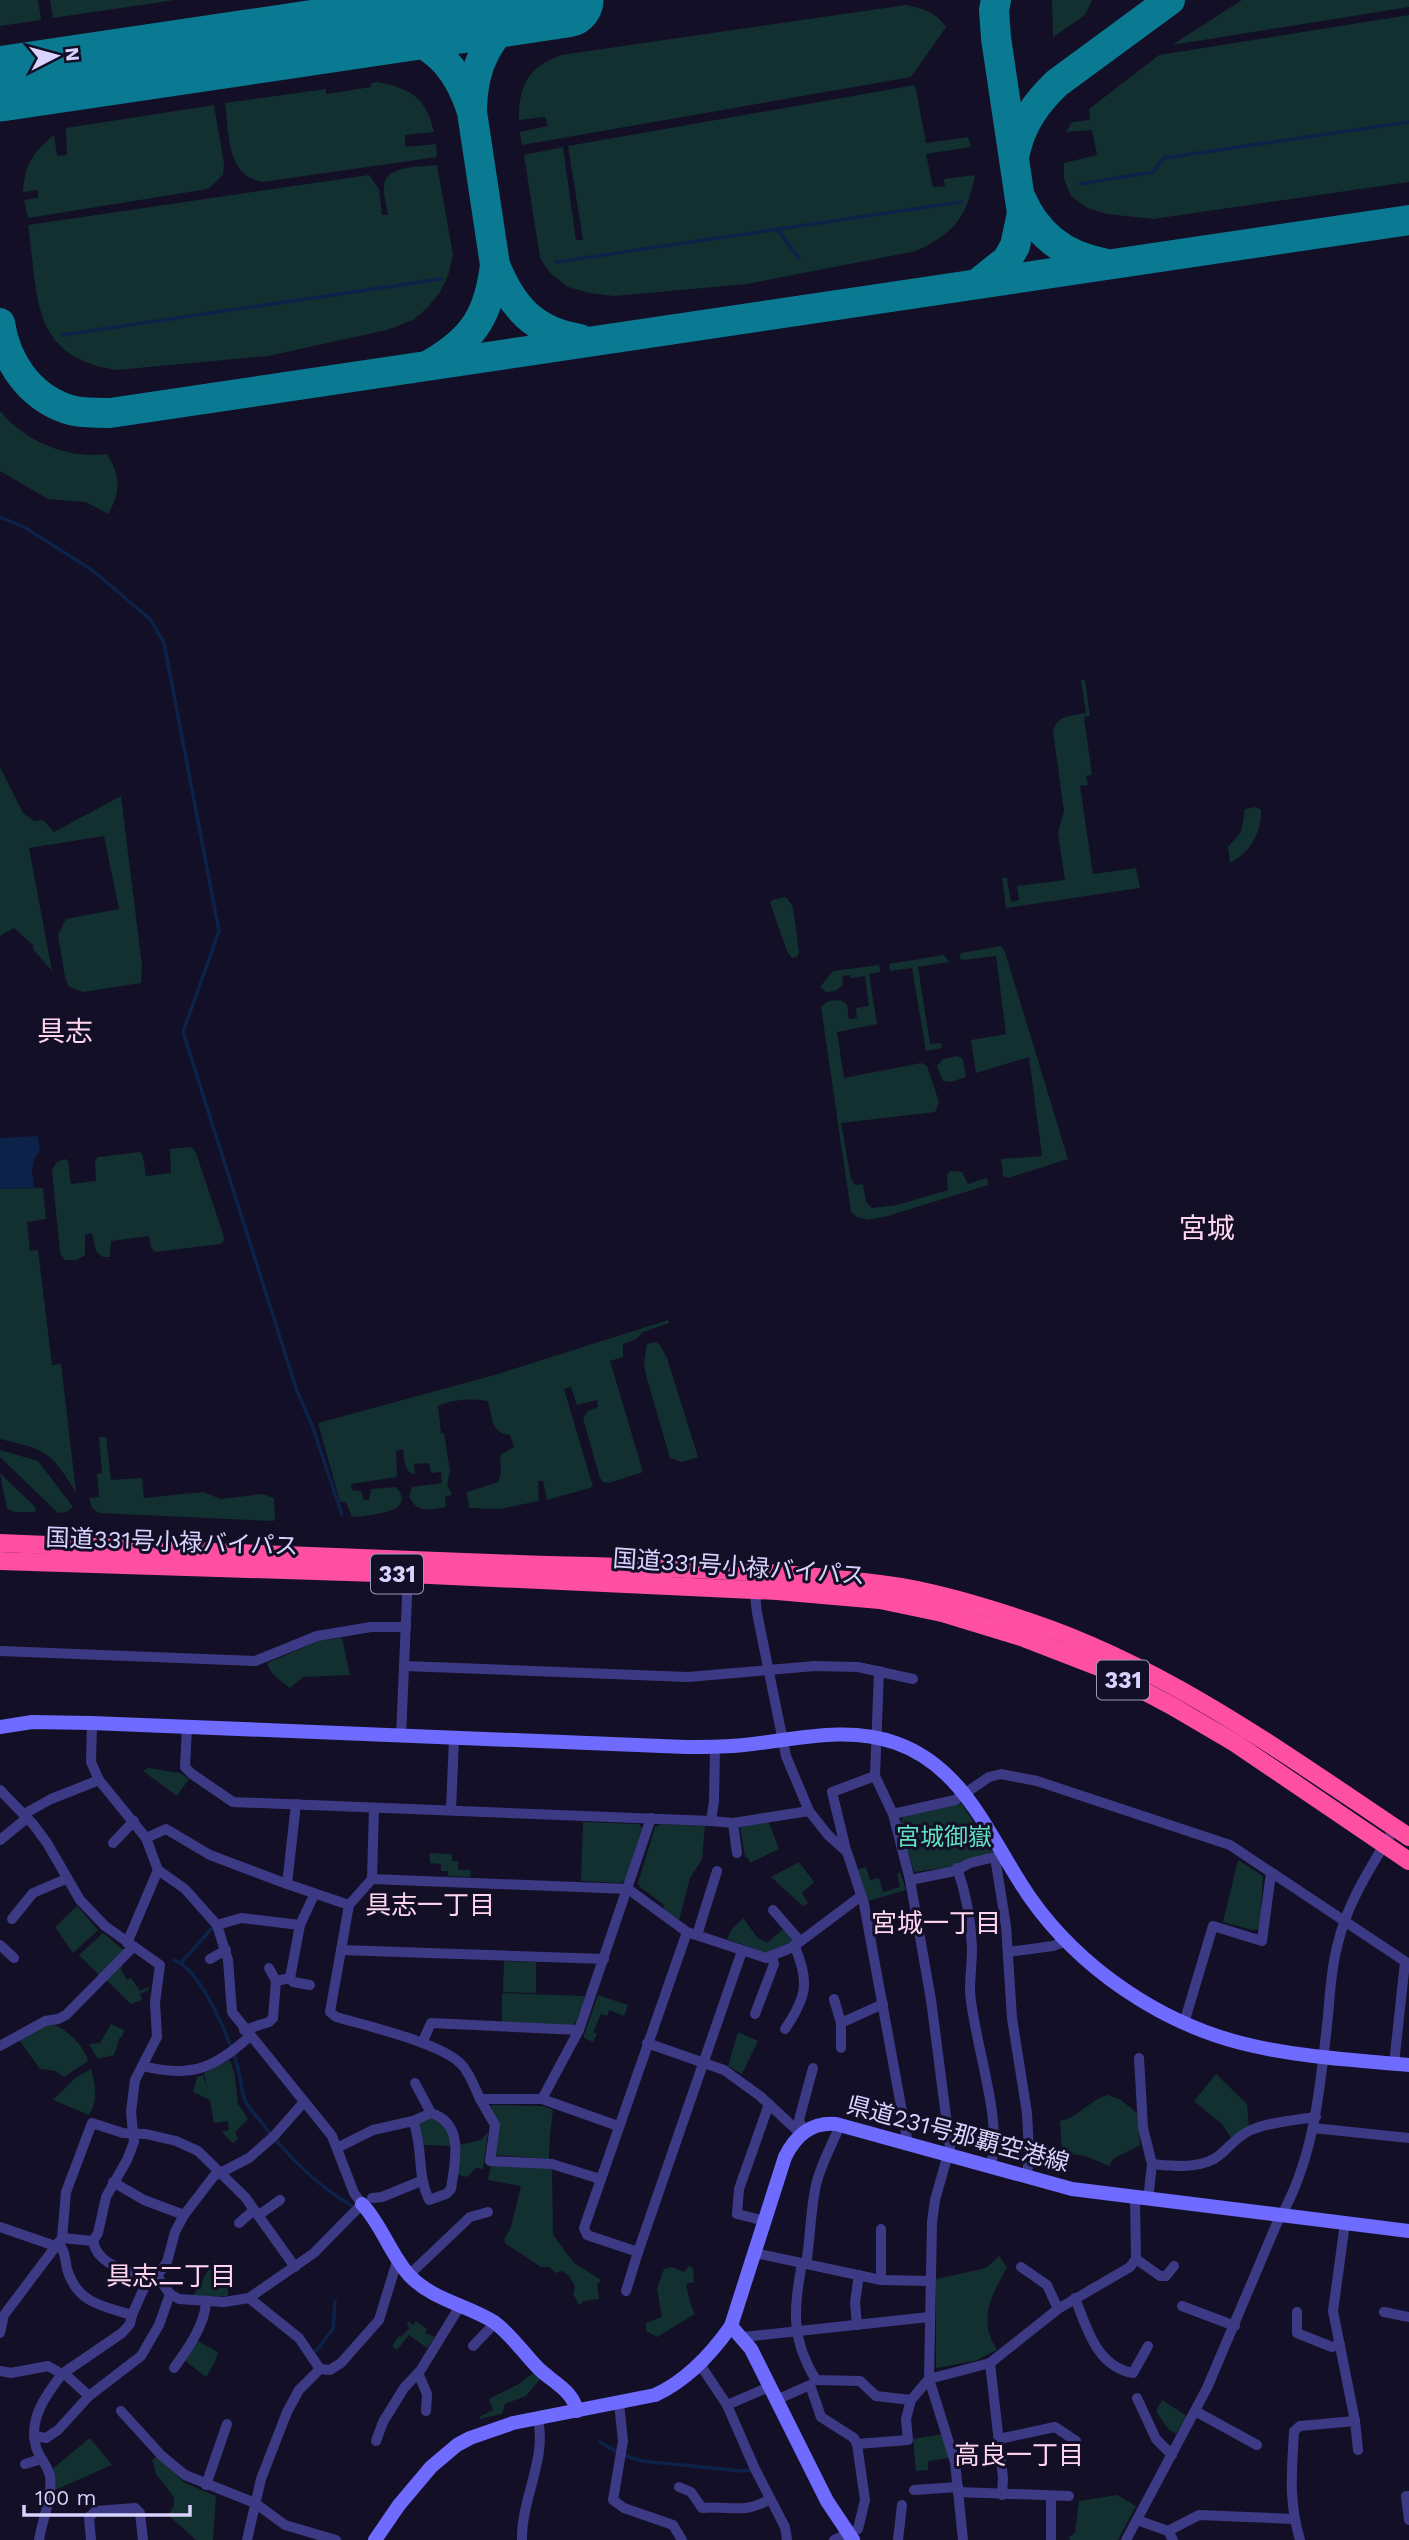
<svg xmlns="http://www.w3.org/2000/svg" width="1409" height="2540" font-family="'Work Sans','Noto Sans JP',sans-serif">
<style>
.green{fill:#12302f}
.water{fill:#0c2248}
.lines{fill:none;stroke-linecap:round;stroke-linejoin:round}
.stream{stroke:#0c2248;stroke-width:3.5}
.taxiway{stroke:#0a7a92;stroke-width:30}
.runway{stroke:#0a7a92;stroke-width:75}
.street{stroke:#3d3a85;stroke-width:10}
.secondary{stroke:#6f6bff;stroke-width:14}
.highway{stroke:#ff4fa3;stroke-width:18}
.labels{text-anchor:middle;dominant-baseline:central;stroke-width:6;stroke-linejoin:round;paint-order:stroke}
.shield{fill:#130f26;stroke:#9e99be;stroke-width:2}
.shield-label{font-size:23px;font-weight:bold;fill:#d9d4ff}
.street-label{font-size:24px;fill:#d9d4ff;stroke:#130f26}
.park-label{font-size:24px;fill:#5fe0c0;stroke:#130f26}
.neighbourhood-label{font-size:26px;fill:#ffd6f0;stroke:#130f26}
.quarter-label{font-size:28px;fill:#ffd6f0;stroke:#130f26}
</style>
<rect width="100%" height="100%" fill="#130f26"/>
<g class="green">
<path d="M0,0H38L41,20L0,26Z"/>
<path d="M50,0H175L53,18Z"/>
<path d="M1052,0H1092L1085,15L1053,37Z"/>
<path d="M1242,0H1409V7L1172,45Z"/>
<path d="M906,5C923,8 937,13 946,27L911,77L522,145L520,132L548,126L545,117L519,120C519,85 527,68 561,55Z"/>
<path d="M1409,15V182L1153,219L1107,214L1087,208L1071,196L1064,179V163L1097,155L1092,130L1066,132L1072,122L1090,120L1089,109L1159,55Z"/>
<path d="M378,82C412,89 426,98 434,132L405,135V147L436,144L437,157L262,182C226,175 229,133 225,103L326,89V94L371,87V83Z"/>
<path d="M915,85L926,143L968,137L971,147L926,154L933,187L945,186L944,179L975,175C967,217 955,233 916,251L747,284L614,296L590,293L568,287L550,273L540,258L524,155L563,147L576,240H583L568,146Z"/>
<path d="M214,105L224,164L223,175L208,189L28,218L24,200L38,198V190L23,192C25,164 33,152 54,135L57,156L67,155L66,128Z"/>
<path d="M437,165L453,255L448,276L439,294L426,309L413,320L387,330L268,356L117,370C29,357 39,297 28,225L369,175L379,189L382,215H388C387,206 383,195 384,186C384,165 422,167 437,165Z"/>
<path d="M0,411C26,442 67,459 107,454C121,477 121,492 108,514L86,502L48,499L0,471Z"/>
<path d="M1081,680H1085L1090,716L1084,717L1092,775L1086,776L1088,785L1080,786L1093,874L1136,868L1140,888L1006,908L1002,878H1007L1011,902L1019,900L1017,886L1065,880L1058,833L1064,811L1053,731C1057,715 1071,716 1086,713Z"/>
<path d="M0,767L23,813L34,821L43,820L54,832L121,796L142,966L141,983L83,992L69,987L65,977L58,935L66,919L119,909L104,836L29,848L52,971L33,949V945L14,928L0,936Z"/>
<path d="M1256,807L1261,810C1262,832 1250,853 1230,863L1228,847L1241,832L1245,809Z"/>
<path d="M786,897L793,907L799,952L797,957L792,958L787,951L770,903L772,900Z"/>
<path d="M1001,946L1005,952L1068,1159L1008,1178L1003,1176L1001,1159L1042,1156L1029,1057L976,1073L971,1040L1006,1034L996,956L964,960L959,958L961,953Z"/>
<path d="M944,955L949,962L918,967L930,1044L941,1043L942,1048L926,1051L912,968L890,971L889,964Z"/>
<path d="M879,965L880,972L869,974L877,1024L837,1032L844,1078L921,1063L927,1066L939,1102L935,1112L841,1123L851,1179L855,1185L863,1184L866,1202L872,1208L897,1205L948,1190L947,1175L950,1171L962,1172L968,1184L987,1178L988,1185L888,1216L868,1220L857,1217L851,1212L821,1007L828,1001L841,1000L847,1005L849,1019L857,1018L856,1008L869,1006L865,976L851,978L850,975L843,976L842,986L835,991L826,992L820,987L833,971Z"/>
<path d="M958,1056L963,1059L966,1077L951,1082L943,1081L937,1066L943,1059Z"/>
<path d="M192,1147L196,1153L223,1234L224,1240L221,1244L155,1252L151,1247L149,1236L111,1241L110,1257H103L96,1251L92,1233L85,1235V1255L77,1260H65L60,1253L52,1170L57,1162L65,1159L68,1161L71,1184L96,1181L95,1161L98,1157L140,1152L143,1156L146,1176L171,1173L170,1149Z"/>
<path d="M43,1188L46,1219L27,1222L30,1251L38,1250L52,1365L61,1364L76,1492C50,1451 47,1450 0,1439V1189Z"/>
<path d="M668,1320L669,1323L643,1332L635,1340L623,1344V1357L610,1361L643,1472L609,1483L603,1482L600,1478L583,1418L588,1411L598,1407L597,1400L577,1405L571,1387L564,1389L593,1487L547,1500L543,1481H538L539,1501L500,1509L469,1508L467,1492L498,1482L501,1472L500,1455L514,1447L510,1435C491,1434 492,1416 488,1401C474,1398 451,1399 438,1406L441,1433H444L450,1471L447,1485L452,1495L445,1496L446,1507C430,1510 417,1514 409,1496L412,1487L442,1483L441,1472L431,1473L429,1463L414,1464L415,1474C403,1472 405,1459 403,1449L396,1451L397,1477L351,1484L352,1490L361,1491L364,1500H369L371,1489L396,1487C419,1514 366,1515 352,1517L346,1502H340L318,1423L498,1374Z"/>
<path d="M656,1342L660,1345L667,1358L698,1457L682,1462L670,1458L646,1375L644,1362L647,1344Z"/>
<path d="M99,1437H106L111,1480L142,1478L144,1498L203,1492L221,1499L263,1494L274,1498L275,1519L273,1521L99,1513L92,1508L89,1498L99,1497L97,1474L102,1473Z"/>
<path d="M0,1450L38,1461L73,1507L66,1512L58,1513L0,1457Z"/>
<path d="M0,1473L36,1508L35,1512H15L7,1509Z"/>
<path d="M342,1638L350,1675L303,1677L290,1688C281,1681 270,1674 267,1663L321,1640Z"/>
<path d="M148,1768L180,1773L189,1779L177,1796L143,1771Z"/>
<path d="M958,1803L962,1804L994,1854L957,1866L914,1872L899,1825L904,1815Z"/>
<path d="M583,1822L639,1824L642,1828L625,1880L621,1883L581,1881Z"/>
<path d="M769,1822L779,1849L750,1863L748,1858L745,1857L740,1827Z"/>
<path d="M661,1824L705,1826L702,1859L690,1878L679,1920L663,1909L664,1905L640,1887L638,1883L655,1827Z"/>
<path d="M430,1853L452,1854V1861H458V1870H471L470,1877L448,1876V1871H441V1864L430,1863Z"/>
<path d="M1238,1860L1263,1876L1260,1929L1252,1930L1223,1922Z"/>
<path d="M799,1862L814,1882L802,1893L808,1903L803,1906L771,1877Z"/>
<path d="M866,1867L870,1880L879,1878L883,1892L900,1887L897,1874L900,1872L906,1890L865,1902L856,1870Z"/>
<path d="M77,1906L98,1930L73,1953L55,1927Z"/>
<path d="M743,1918L757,1937L767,1943L783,1929L793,1941L766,1953L727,1939L731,1930Z"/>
<path d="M103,1933L125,1951L99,1975L79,1955Z"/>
<path d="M504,1961L536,1962V1993L503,1992Z"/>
<path d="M122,1964L121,1970L127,1980L131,1978L140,1991L148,1987L149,1990L140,1994L142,2000L131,2004L105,1979Z"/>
<path d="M502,1993L585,1996L576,2022L573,2025L502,2022Z"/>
<path d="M598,1995L628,2005L624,2016L609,2010L607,2016L601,2014L593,2032L597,2034L593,2042L584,2038V2035Z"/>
<path d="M49,2023C65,2027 84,2045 88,2061L64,2077L56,2071L40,2069L19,2040Z"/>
<path d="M111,2024L124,2030L122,2037H120L114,2055L98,2059L89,2044L100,2043Z"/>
<path d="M738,2032L758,2041L742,2074L728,2066Z"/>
<path d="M230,2060L235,2076L238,2104L248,2119L235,2132L238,2139L233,2143L222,2132L229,2130L228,2121L214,2123L210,2100L193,2092L197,2077L203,2075L208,2091L204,2073Z"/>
<path d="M91,2069C96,2085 98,2101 89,2115L53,2100L75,2078Z"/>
<path d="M1216,2074L1247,2104L1249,2127L1232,2139L1222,2124L1194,2101Z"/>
<path d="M1108,2095L1121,2100L1137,2113L1140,2145L1113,2159L1109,2166L1086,2156L1062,2153L1060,2121C1078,2118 1089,2100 1108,2095Z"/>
<path d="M492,2105L543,2106L553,2110C551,2128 549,2140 549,2159L495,2155L490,2108Z"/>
<path d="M432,2116L447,2128L455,2146L424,2145L417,2123Z"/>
<path d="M488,2132L483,2169L476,2168L467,2177L456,2174L459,2145L481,2140Z"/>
<path d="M491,2164L552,2166L553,2235L574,2263L601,2280L597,2285L599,2299L584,2301L579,2305L573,2294L575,2286L569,2276L562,2271L556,2273L549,2267H541L506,2244L504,2240L511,2227L521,2186L488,2180Z"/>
<path d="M999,2256L1007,2267C992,2296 977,2318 997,2350L975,2361L936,2368V2279L986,2268Z"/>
<path d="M214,2260L228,2278V2296H193Z"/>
<path d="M689,2266L693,2268L694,2282L686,2284L690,2303L695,2314L657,2337L646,2331V2323L662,2317L657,2289L664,2269L672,2267L684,2272Z"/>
<path d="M408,2321L413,2325L416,2321L427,2329L425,2333L435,2337L427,2348L409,2335L397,2350L392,2346L399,2336L401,2337L409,2329L407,2323Z"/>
<path d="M196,2340L218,2352L215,2362L206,2377L183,2359Z"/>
<path d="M532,2374L541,2378L526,2396L505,2404L502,2414L480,2419L479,2417L493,2410L489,2399L519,2384Z"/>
<path d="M1162,2400L1187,2416L1176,2434L1168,2429L1156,2411Z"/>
<path d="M942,2434L949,2458L928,2461V2470L916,2471L913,2439Z"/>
<path d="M90,2438L112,2465L55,2490L51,2470Z"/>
<path d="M157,2456L185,2483L216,2496L213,2540H196L168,2515L174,2506V2497L156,2474L152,2460Z"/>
<path d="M1117,2495L1136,2506L1118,2540H1071L1068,2538L1075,2533L1079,2501Z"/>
</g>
<path class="water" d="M36,1136L38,1137L40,1151L34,1159L32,1172L34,1188L0,1189V1138Z"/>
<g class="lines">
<g class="stream">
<path d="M1080,184L1153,172L1164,158L1409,122"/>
<path d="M777,229L799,258"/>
<path d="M556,262L961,202"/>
<path d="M62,335L441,279"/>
<path d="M0,517L24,527L92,570L150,619L164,643L219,931L183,1032L297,1391L312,1425L342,1515"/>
<path d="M174,1960C202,1970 230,2040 238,2068C241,2079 241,2090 245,2100C248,2108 256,2115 261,2122C286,2154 315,2185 351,2205"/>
<path d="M181,1963L212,1928"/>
<path d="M316,2351L333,2329L335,2301"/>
<path d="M600,2442L617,2452"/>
<path d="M623,2455L642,2461L741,2471L751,2470"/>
</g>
<g class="taxiway">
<path d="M386,27C433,43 457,64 472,112L495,265C512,307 534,332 580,339"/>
<path d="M0,100L8,83"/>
<path d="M472,108C473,62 490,34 526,6"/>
<path d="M1015,153C1021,124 1036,103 1057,83L1170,0"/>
<path d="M1020,196C1035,233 1064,256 1103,263"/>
<path d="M978,283L1007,260L1015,246L1022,213L996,38L994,10L996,0"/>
<path d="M0,323C6,362 29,396 67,409C80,414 97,412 110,413L1409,220"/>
<path d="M432,363C475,338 489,313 495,265"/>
</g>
<path class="runway" d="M0,84L566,0"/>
<g class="street">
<path d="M754,1586L757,1613L786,1756L809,1811L828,1835L847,1852L864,1904L908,2144"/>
<path d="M0,1651L255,1661L317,1636L371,1627H406"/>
<path d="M404,1666L688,1677L815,1666L858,1667L913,1679"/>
<path d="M879,1671L875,1776L893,1814L910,1880L931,2000L950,2147L935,2200L932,2222L929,2379L955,2462L963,2540"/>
<path d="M92,1723L91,1762L99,1780L146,1838L158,1870L185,1889L217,1925L228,1960L232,2012L332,2136L354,2193L362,2204L314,2253L249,2298L224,2302L179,2299L170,2294L157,2276L167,2262L175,2232L184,2215L214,2176L249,2158L274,2136L304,2102"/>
<path d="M187,1727L185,1767L192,1774L233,1802L711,1821L714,1801L715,1747"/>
<path d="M401,1736L408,1574"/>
<path d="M0,1790L33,1824L47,1843L80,1900L105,1926L160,1965L155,2002L157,2037L135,2080L131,2112L134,2142L127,2160L106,2197L98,2233L93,2241L62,2238L4,2315L0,2333"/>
<path d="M296,1804L287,1884L349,1905"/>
<path d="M374,1808L372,1879L349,1905L330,2012L336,2017C367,2026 442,2043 462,2065C470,2074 475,2088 480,2099H542L579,2030L651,1818"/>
<path d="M451,1810L454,1738"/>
<path d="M24,1814L51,1799L99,1780"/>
<path d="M893,1814L955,1800L989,1777L1001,1774L1037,1781L1230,1845L1409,1964"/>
<path d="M711,1821L733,1823L809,1811"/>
<path d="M733,1823L737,1853"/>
<path d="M146,1838L166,1829L210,1855L287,1884"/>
<path d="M0,1840L27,1818"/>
<path d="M113,1843L134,1821"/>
<path d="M846,1850L832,1792L875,1776"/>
<path d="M957,1868C966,1893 971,1921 972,1948C972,1962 970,1977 970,1991C973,2040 1005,2124 990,2167"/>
<path d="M372,1879L628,1889L687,1932L766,1958L793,1947L861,1896"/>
<path d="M910,1880L955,1871L970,1863L995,1857L1006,1926L1012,2018L1027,2113L1029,2152L1027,2178"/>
<path d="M773,1910L799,1940"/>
<path d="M12,1919L33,1893L66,1879"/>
<path d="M217,1925L241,1918L300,1925"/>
<path d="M687,1932L584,2228L587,2235L638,2252L742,1951"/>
<path d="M697,1935L717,1871"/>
<path d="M127,1943L158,1870"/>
<path d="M0,1945L14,1958"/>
<path d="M341,1950L604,1959"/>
<path d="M1008,1952L1053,1946L1066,1941"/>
<path d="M210,1959L226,1950"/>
<path d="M269,1968L276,1981"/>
<path d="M290,1978L293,1982L310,1985"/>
<path d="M834,1999L841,2023V2048"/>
<path d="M755,2014L774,1964L772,1955"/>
<path d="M841,2023L883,2004"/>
<path d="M1184,2023L1213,1926L1262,1941L1271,1873"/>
<path d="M785,2029C807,1997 810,1981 794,1945"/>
<path d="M244,2030L269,2022L273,2018L276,1981L290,1978L300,1925L314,1895"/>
<path d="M422,2043L431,2023L579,2030"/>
<path d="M647,2043L724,2070L760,2096L801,2134"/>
<path d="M0,2046L45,2021L58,2019L66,2015L133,1947"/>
<path d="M1139,2058L1143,2128L1152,2164L1148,2200"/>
<path d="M1394,2064L1405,1962"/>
<path d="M142,2066C191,2078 214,2069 250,2036"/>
<path d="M415,2083L431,2113C465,2124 455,2161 451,2189L446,2194L429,2200C416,2172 424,2149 413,2121L431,2113"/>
<path d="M480,2099L495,2125L490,2161L552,2164L600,2179"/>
<path d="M542,2099L618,2126"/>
<path d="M1313,2128L1409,2138"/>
<path d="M805,2131L799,2121L800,2116L813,2068"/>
<path d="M337,2148L373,2130L413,2121"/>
<path d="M1152,2164C1174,2166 1203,2170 1221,2154C1231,2145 1239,2135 1251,2130C1270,2122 1296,2120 1316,2117"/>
<path d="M113,2182L144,2200L184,2215"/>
<path d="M372,2198L382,2197L421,2181"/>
<path d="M259,2215L280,2200"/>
<path d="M765,2221L737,2214L739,2189L769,2104"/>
<path d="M239,2223L254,2210"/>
<path d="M0,2227L55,2246"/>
<path d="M62,2238L66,2192L92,2123L123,2133L146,2134L176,2141L198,2151L245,2197L295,2267"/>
<path d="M93,2241C97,2265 128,2271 148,2279"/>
<path d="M58,2243C65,2250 65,2259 67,2269C77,2303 102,2306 132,2315L148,2279L157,2276"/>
<path d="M755,2253L881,2280L930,2281"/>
<path d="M1136,2259L1160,2276H1166L1174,2266"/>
<path d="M802,2263C794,2309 790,2338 816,2380L860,2381L876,2396L911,2400"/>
<path d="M806,2264C811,2236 810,2208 817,2181C822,2162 833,2143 840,2125"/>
<path d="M1021,2267L1047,2285L1058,2309"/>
<path d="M409,2275L470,2217L488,2212"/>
<path d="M881,2280V2229"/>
<path d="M626,2291L638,2252"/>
<path d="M249,2298L299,2338L320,2369"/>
<path d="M1075,2298C1087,2328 1096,2366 1133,2373L1148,2346"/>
<path d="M1182,2306L1235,2326"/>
<path d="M1297,2312V2333L1332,2347L1340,2345"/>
<path d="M1384,2312L1409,2317"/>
<path d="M857,2325L855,2302L859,2275"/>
<path d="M743,2337L929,2317"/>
<path d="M473,2346L495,2323"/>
<path d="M699,2363L727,2405L755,2469L785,2527L787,2540"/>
<path d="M990,2363L1003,2478L1002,2495"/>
<path d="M174,2368C187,2350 205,2325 206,2302"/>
<path d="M0,2371L11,2373L48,2366L62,2374C46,2395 28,2419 36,2447C39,2457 48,2466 50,2476C53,2496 42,2520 39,2540"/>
<path d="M418,2373L427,2394L426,2411"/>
<path d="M89,2396L67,2376L62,2374L122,2333L130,2324L132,2315"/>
<path d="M1137,2398L1156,2439L1172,2455"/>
<path d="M776,2400L810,2385L821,2417L854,2438L857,2444L908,2440L906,2419L911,2400L929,2379L990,2363L1058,2309L1130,2267L1136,2259L1135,2198"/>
<path d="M619,2403L623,2441L613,2500L624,2508L673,2525L682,2540"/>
<path d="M727,2405L769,2387"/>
<path d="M121,2411L161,2455L185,2475L255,2503L285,2525L336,2540"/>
<path d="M1195,2411L1257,2445"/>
<path d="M1355,2421L1358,2450"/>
<path d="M34,2436L46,2438L58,2430L89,2396L141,2356L159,2325L170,2294"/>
<path d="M999,2439L1055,2427L1076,2441"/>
<path d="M376,2441L383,2422L404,2388L420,2371L460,2306"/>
<path d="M25,2464L41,2459"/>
<path d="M206,2485L227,2424"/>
<path d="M679,2487L691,2492L702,2508C730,2505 744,2515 770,2499"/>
<path d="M914,2490L958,2487"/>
<path d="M959,2492L1069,2496"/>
<path d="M1409,2496H1406L1409,2520"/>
<path d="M1137,2520L1168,2531L1199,2515L1293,2519"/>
<path d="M1168,2531L1173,2540"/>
<path d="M1051,2539V2496"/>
<path d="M91,2540L89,2517L96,2511L135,2508L140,2513L143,2540"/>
<path d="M247,2540L261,2479L287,2412L299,2390L320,2369L330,2370L341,2363L379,2320L398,2258"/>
<path d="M522,2540C521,2499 547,2460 538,2419"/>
<path d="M834,2540L858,2529L865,2500L857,2444"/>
<path d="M898,2540L902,2505"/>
<path d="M1126,2540L1207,2388L1277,2223C1315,2160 1320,2087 1328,2016C1330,1993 1331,1970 1337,1947C1347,1902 1371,1867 1395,1827"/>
<path d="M1300,2540C1288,2499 1292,2472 1294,2431L1300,2426L1355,2421L1333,2311L1345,2223"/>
</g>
<g class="secondary">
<path d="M0,1727L32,1722L92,1723L686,1747C705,1747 725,1747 744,1745C794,1740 846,1725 896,1743C967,1768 991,1842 1031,1899C1080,1968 1159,2022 1241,2043C1296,2057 1353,2060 1409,2065"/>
<path d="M362,2204C382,2225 390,2254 409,2275C432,2300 467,2305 494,2322C512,2335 523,2353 539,2369C553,2382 573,2391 577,2411"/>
<path d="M731,2326L751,2349L827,2501L853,2540"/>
<path d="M375,2540L399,2505L431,2467L457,2445L470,2438L513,2423L655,2395C686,2381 712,2353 731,2326L785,2157C796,2135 811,2122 836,2124L1072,2189L1409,2231"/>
</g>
<g class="highway">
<path d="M0,1543C173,1550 345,1558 518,1564C638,1568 760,1568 880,1584C930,1590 982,1606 1030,1622C1170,1669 1287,1756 1409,1837"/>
<path d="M0,1561L408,1574L777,1591L880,1600L942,1613L1024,1638L1099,1667L1172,1706L1235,1743L1409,1861"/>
</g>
</g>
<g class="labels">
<g class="shield">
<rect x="371" y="1554.5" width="52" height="39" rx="5"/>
<rect x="1097" y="1660.5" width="52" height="39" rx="5"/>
</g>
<g class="shield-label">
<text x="397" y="1574">331</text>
<text x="1123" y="1680">331</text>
</g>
<g class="street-label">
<text transform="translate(172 1542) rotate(2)">国道331号小禄バイパス</text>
<text transform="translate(739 1567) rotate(4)">国道331号小禄バイパス</text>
<text transform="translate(958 2134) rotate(15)">県道231号那覇空港線</text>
</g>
<g class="park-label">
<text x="944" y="1837">宮城御嶽</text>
</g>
<g class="neighbourhood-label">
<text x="430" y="1905">具志一丁目</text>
<text x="936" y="1923">宮城一丁目</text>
<text x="171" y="2276">具志二丁目</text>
<text x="1019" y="2455">高良一丁目</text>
</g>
<g class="quarter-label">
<text x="65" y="1031">具志</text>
<text x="1207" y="1228">宮城</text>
</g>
</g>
<g transform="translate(56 56) rotate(84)" stroke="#130f26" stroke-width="5" paint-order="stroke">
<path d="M0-5L12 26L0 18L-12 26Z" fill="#d9d4ff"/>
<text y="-10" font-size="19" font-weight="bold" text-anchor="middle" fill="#d9d4ff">N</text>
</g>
<path d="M24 2505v10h166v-10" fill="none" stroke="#d9d4ff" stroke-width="3.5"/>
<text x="35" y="2505" font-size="21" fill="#d9d4ff" stroke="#130f26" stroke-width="5" paint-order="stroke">100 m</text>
</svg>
